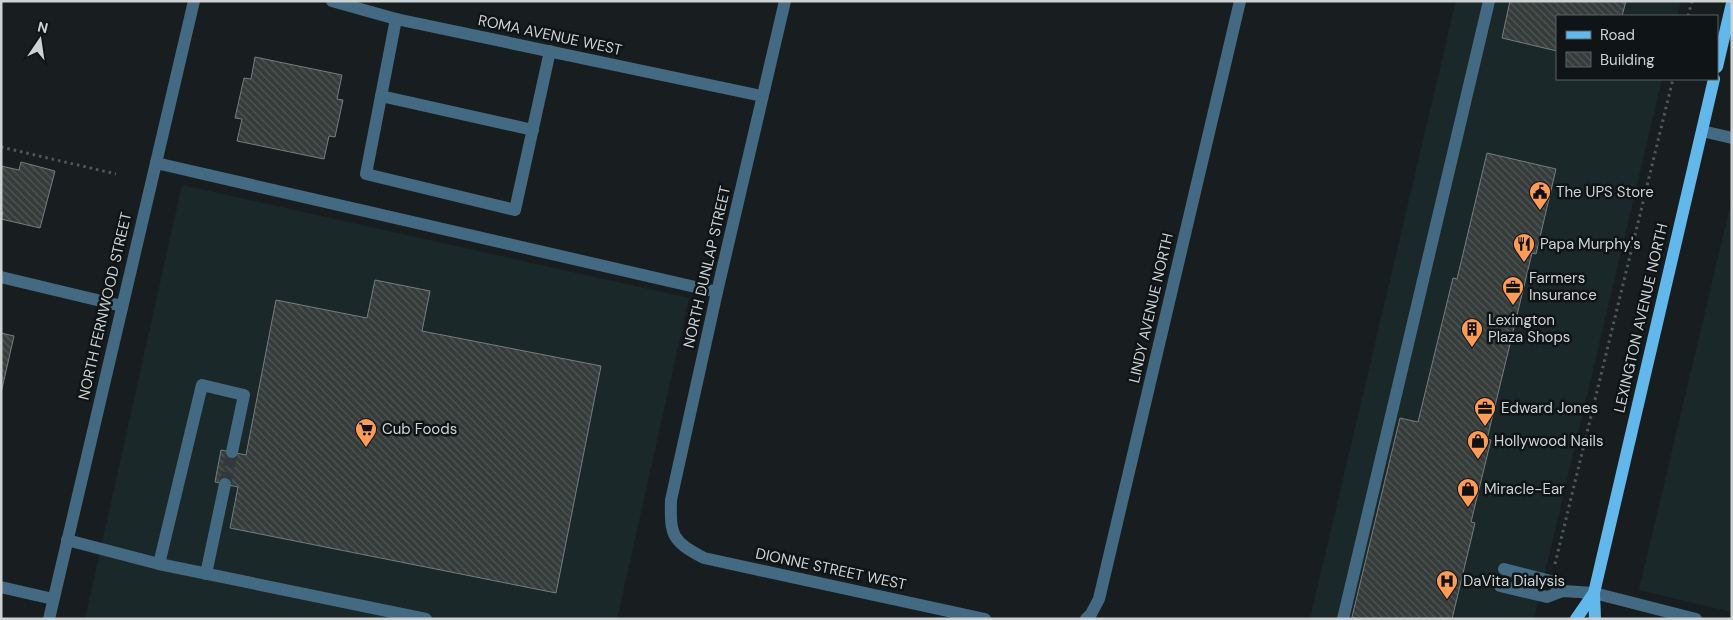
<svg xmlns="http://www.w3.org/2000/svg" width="1733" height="620" font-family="'DM Sans',sans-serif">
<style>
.built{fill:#1b282a}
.building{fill:url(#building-back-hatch);stroke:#767d7b}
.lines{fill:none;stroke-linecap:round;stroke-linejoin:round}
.minor-tunnel{stroke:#33393a;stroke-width:12;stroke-dasharray:12 6;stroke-linecap:butt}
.path{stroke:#525758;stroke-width:3;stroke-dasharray:2.5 4;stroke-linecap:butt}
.minor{stroke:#436a82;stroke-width:12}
.major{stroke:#63b8eb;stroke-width:12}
.labels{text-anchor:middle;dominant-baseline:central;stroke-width:5;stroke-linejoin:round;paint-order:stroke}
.street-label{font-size:15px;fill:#ced2d3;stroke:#0f1516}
.poi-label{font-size:15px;fill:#ced2d3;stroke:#0f1516;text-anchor:start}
</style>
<defs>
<pattern id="building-back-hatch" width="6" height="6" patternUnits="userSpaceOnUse" patternTransform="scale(1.25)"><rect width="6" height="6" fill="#353c3a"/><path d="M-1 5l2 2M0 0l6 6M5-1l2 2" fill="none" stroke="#515756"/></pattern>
</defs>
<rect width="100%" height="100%" fill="#181e1f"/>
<g class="built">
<path d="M1456,1H1681L1677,16H1557V79H1662L1534,619H1310Z"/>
<path d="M182,185L689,298L617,619H85Z"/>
<path d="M1732,199V612L1639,590Z"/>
</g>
<g class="building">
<path d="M1510,1H1626L1622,16H1557V51L1502,38Z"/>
<path d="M255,57L342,75L337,99L343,100L335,137L329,136L324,159L237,141L242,119L235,118L244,78L251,79Z"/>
<path d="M1487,153L1556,169L1536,254L1532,253L1487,439L1491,440L1471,522L1475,523L1452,619H1359L1352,617L1400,418L1418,422L1453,278L1457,279Z"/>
<path d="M21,162L55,171L40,228L1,219L3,212H1V166L19,170Z"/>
<path d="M375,280L430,291L422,331L601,366L556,593L230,528L238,487L215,482L221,450L246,455L276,300L367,318Z"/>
<path d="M1,333L14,336L1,393Z"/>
</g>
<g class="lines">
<path class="minor-tunnel" d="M225,484L232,452"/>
<g class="path">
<path d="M1688,16L1692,1"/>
<path d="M1,147L116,174"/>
<path d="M1555,564L1673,79"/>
</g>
<g class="minor">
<path d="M332,1L396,19L762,96"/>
<path d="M785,1L717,292L671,500C670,536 672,541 704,558L985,619"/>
<path d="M396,19L366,174L515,210L550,51"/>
<path d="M381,96L533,130"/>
<path d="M1702,131L1732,138"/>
<path d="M156,163L717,292"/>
<path d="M1,277L122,306"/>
<path d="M67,540L159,564L426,619"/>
<path d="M159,564L202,385L244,395L232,452"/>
<path d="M1504,569L1551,581L1563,591"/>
<path d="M206,574L225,484"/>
<path d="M1500,586L1547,597L1563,591L1594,593L1696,619"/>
<path d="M1,587L53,599"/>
<path d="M49,619L194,1"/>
<path d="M1086,619L1091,614L1099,599L1240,1"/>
<path d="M1343,619L1489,1"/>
</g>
<g class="major">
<path d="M1717,67L1732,3"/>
<path d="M1576,619L1594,593"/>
<path d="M1595,619L1594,593L1714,79"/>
</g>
</g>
<defs>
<g id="civic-pin" transform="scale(1.125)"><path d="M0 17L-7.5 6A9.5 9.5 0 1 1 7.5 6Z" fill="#fe9c57" stroke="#0f1516"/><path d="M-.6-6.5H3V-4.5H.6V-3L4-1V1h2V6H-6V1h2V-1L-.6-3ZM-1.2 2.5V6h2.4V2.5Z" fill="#111"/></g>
<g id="restaurant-pin" transform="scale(1.125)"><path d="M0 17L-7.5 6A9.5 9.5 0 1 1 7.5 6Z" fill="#fe9c57" stroke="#0f1516"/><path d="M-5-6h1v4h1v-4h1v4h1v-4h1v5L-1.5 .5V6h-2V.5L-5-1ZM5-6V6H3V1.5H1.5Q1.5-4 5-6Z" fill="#111"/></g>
<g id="office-pin" transform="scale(1.125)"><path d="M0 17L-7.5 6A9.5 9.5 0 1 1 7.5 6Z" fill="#fe9c57" stroke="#0f1516"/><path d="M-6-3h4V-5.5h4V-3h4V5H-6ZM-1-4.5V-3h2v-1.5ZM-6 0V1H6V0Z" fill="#111"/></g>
<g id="building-pin" transform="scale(1.125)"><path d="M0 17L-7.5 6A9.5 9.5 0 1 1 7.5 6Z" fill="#fe9c57" stroke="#0f1516"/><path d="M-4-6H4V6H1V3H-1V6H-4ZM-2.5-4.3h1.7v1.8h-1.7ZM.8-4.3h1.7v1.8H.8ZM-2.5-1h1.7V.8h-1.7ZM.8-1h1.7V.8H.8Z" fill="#111"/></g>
<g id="supermarket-pin" transform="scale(1.125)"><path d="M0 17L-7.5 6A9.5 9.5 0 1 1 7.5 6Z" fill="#fe9c57" stroke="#0f1516"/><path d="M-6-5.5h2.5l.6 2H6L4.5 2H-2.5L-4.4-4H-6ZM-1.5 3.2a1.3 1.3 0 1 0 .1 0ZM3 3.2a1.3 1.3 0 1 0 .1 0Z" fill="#111"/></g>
<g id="shop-pin" transform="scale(1.125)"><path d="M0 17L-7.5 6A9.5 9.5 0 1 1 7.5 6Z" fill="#fe9c57" stroke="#0f1516"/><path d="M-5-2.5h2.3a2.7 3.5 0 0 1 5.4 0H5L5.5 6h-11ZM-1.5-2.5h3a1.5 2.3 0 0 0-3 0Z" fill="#111"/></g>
<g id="hospital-pin" transform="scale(1.125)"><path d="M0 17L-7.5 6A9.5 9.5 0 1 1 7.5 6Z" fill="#fe9c57" stroke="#0f1516"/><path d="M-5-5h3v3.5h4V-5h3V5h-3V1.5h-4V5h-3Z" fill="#111"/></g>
</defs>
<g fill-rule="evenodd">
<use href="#civic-pin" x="1540" y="192"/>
<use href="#restaurant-pin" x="1524" y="244"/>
<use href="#office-pin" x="1513" y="287"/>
<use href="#building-pin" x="1472" y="329"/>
<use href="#office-pin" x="1485" y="408"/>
<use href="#supermarket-pin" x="366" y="429"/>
<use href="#shop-pin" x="1478" y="441"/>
<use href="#shop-pin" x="1468" y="489"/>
<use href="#hospital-pin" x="1447" y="581"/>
</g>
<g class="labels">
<g class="street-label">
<text transform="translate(550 35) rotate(12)">ROMA AVENUE WEST</text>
<text transform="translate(707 267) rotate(-77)">NORTH DUNLAP STREET</text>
<text transform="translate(105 306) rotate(-77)">NORTH FERNWOOD STREET</text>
<text transform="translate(1151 308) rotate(-77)">LINDY AVENUE NORTH</text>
<text transform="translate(1641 318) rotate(-77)">LEXINGTON AVENUE NORTH</text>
<text transform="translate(831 569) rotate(12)">DIONNE STREET WEST</text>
</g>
<g class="poi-label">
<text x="1556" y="192">The UPS Store</text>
<text x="1540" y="244">Papa Murphy's</text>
<text x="1529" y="278">Farmers<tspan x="1529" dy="17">Insurance</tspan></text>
<text x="1488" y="320">Lexington<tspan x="1488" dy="17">Plaza Shops</tspan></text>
<text x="1501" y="408">Edward Jones</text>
<text x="382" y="429">Cub Foods</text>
<text x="1494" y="441">Hollywood Nails</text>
<text x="1484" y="489">Miracle-Ear</text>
<text x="1463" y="581">DaVita Dialysis</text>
</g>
</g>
<rect width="1733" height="620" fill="none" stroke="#ced2d3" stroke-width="5"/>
<rect x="1556" y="15" width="162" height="65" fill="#0f1516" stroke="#5b6162"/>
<rect x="1566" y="31" width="25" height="8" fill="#63b8eb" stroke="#5b6162"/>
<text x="1600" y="40" font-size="15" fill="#ced2d3">Road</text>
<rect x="1566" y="52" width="25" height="15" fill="url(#building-back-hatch)" stroke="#5b6162"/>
<text x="1600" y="65" font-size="15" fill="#ced2d3">Building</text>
<g transform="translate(40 40) rotate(13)" stroke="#0f1516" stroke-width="4" paint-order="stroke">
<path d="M0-4L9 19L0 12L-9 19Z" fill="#ced2d3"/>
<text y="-8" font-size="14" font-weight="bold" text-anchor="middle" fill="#ced2d3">N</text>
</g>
</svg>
